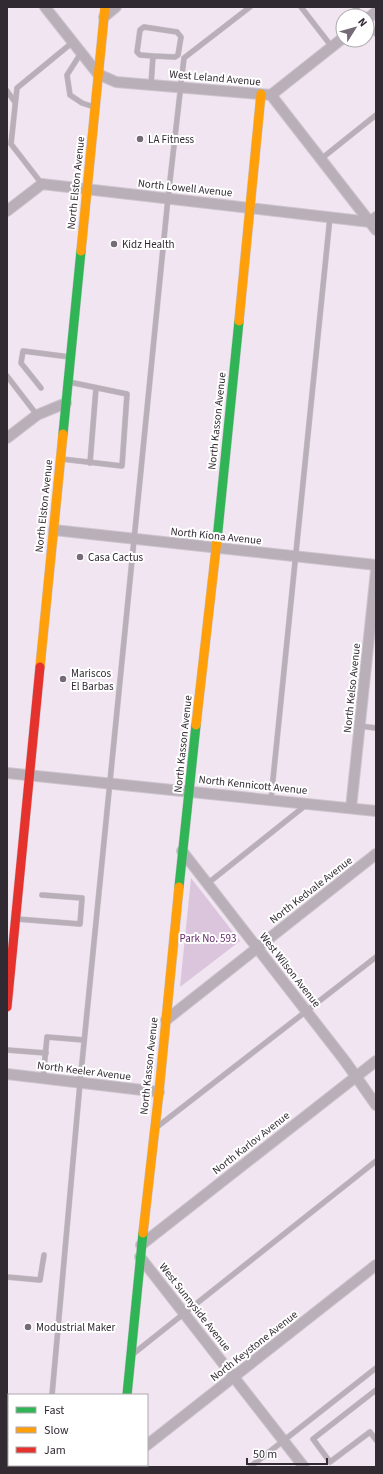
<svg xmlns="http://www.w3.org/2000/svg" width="383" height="1474" font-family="'Source Sans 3',sans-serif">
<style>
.green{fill:#dbc5dd}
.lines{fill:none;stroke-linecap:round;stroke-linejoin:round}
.lane-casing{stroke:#cdc4ce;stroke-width:6}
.street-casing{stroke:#cdc4ce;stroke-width:12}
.fast-casing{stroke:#cdc4ce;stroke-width:10}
.slow-casing{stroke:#cdc4ce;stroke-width:10}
.jam-casing{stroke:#cdc4ce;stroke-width:10}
.lane{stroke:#b8afb8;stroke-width:5}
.street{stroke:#b8afb8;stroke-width:10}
.fast{stroke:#30b455;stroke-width:9}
.slow{stroke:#ff9f0a;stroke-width:9}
.jam{stroke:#e5322d;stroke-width:9}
.poi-dot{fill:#746b76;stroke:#fff;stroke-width:1.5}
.labels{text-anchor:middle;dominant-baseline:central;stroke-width:4;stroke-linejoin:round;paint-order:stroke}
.street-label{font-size:11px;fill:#322a33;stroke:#fff}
.poi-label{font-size:11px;fill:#322a33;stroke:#fff;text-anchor:start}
.park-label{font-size:11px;fill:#642a6b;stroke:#fff}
</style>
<rect width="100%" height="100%" fill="#f0e5f1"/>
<path class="green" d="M191,878L240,941L180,987Z"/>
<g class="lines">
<g class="lane-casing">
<g id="lane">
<path d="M301,7L332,47"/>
<path d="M355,7L362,16"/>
<path d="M367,23L376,34"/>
<path d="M81,53L67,75L70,95L82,103L94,107"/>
<path d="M151,85L153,56L140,55L137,52L140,30L144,27L177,32L181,37L178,55L175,57L153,56"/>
<path d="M7,91L15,102"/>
<path d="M321,159L376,115"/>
<path d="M42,184L11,144L17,88L73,42"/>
<path d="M7,376L37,415"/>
<path d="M41,388L21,363L23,351L70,357"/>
<path d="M62,459L122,466L127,394L69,382"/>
<path d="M90,463L96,388"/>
<path d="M360,726L376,728"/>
<path d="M271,799L330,217"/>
<path d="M207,884L306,805"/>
<path d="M17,919L80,924L82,898L42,895"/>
<path d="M7,1050L46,1053"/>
<path d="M43,1078L47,1037L84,1040"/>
<path d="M157,1127L376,957"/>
<path d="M7,1277L40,1280L44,1255"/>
<path d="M133,1354L376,1161"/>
<path d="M376,1390L313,1439L330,1462L370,1432L376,1440"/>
<path d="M52,1395L80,1083L168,198L184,58L250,7"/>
<path d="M45,1467V1465"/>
<path d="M250,1467L376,1368"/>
</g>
</g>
<g class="street-casing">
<g id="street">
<path d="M45,7L98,74L116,82L271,95L376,230"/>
<path d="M104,17L116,7"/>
<path d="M367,19L376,12"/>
<path d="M271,95L343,38"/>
<path d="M7,211L42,184L370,222L376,217"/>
<path d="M7,438L37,415L66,403"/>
<path d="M54,530L376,565"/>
<path d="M7,773L376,811"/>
<path d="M351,808L376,571"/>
<path d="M182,851L345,1061L376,1105"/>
<path d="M166,1020L376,854"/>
<path d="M7,1074L159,1092"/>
<path d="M141,1245L376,1061"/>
<path d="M140,1257L304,1467"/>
<path d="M147,1445L376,1265"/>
<path d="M119,1467L122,1465"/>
</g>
</g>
<g class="fast-casing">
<g id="fast">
<path d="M63,434L81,251"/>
<path d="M217,540L239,321"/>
<path d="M179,887L196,725"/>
<path d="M127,1395L143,1233"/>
</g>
</g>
<g class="slow-casing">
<g id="slow">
<path d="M81,251L105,7"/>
<path d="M239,321L261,94"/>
<path d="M40,667L63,434"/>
<path d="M196,725L217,540"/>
<path d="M143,1233L159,1092L179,887"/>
</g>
</g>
<g class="jam-casing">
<path id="jam" d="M7,1007L40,667"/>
</g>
<use href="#lane" class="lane"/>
<use href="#street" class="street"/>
<use href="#fast" class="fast"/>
<use href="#slow" class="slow"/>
<use href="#jam" class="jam"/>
</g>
<g class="poi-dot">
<circle cx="140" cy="139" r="4"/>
<circle cx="114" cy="244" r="4"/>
<circle cx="80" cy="557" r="4"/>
<circle cx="63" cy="679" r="4"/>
<circle cx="28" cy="1327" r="4"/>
</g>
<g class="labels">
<g class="street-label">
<text transform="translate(215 78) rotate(5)">West Leland Avenue</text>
<text transform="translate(76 183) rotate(-84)">North Elston Avenue</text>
<text transform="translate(185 188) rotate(6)">North Lowell Avenue</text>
<text transform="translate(217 421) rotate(-84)">North Kasson Avenue</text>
<text transform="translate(44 506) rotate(-84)">North Elston Avenue</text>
<text transform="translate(216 536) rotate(6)">North Kiona Avenue</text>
<text transform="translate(352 688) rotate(-84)">North Kelso Avenue</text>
<text transform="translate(183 744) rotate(-84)">North Kasson Avenue</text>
<text transform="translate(253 785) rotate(6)">North Kennicott Avenue</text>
<text transform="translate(311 890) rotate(-38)">North Kedvale Avenue</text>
<text transform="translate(290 970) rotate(52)">West Wilson Avenue</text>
<text transform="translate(149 1066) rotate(-84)">North Kasson Avenue</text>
<text transform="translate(84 1071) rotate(7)">North Keeler Avenue</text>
<text transform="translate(251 1143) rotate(-38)">North Karlov Avenue</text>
<text transform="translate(195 1307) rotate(52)">West Sunnyside Avenue</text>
<text transform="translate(254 1346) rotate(-38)">North Keystone Avenue</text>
</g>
<g class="poi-label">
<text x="148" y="139">LA Fitness</text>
<text x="122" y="244">Kidz Health</text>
<text x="88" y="557">Casa Cactus</text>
<text x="71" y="673">Mariscos<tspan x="71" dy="13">El Barbas</tspan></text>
<text x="36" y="1327">Modustrial Maker</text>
</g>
<g class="park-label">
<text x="208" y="938">Park No. 593</text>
</g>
</g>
<rect width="383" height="1474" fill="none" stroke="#322a33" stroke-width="16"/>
<rect x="8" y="1394" width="140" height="72" fill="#ffffff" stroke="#adaaad"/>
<rect x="16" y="1407" width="20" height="6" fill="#30b455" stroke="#adaaad"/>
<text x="44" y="1414" font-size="12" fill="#322a33">Fast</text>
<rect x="16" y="1427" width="20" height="6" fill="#ff9f0a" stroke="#adaaad"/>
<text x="44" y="1434" font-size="12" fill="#322a33">Slow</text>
<rect x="16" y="1447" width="20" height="6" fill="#e5322d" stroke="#adaaad"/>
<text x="44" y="1454" font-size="12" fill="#322a33">Jam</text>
<g transform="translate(355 28) rotate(53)"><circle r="19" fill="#ffffff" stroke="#adaaad"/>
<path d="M0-3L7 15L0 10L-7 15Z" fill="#746b76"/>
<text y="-6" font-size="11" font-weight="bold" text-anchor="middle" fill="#322a33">N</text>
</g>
<path d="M247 1458v6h80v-6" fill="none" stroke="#322a33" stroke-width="2"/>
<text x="253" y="1458" font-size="12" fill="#322a33" stroke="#ffffff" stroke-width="3" paint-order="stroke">50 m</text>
</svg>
